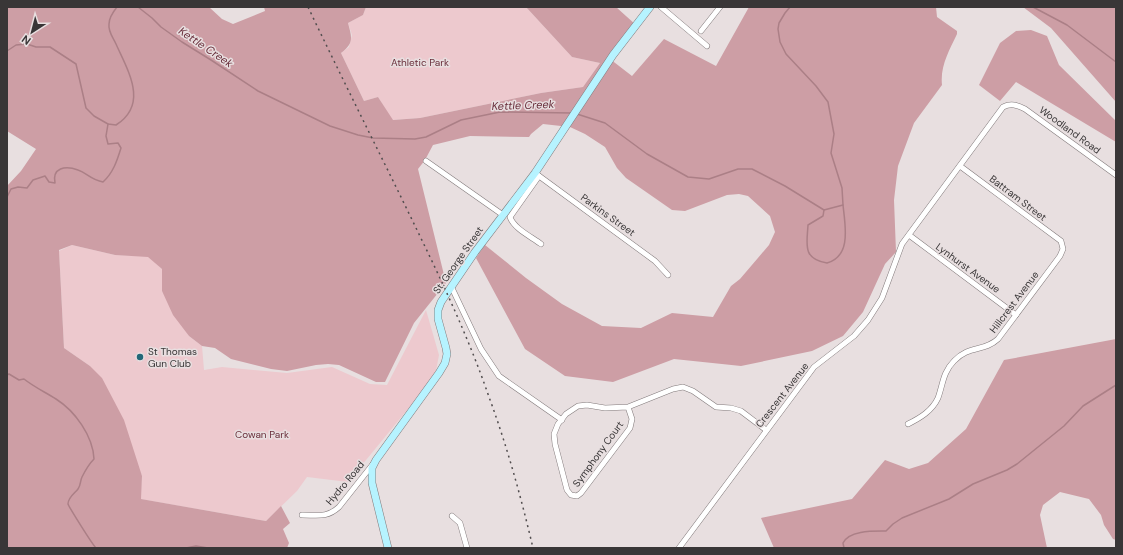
<svg xmlns="http://www.w3.org/2000/svg" width="1123" height="555" font-family="'DM Sans',sans-serif">
<style>
.green{fill:#edc9ce}
.forest{fill:#cd9ea5}
.lines{fill:none;stroke-linecap:round;stroke-linejoin:round}
.stream{stroke:#ab7f86;stroke-width:1.5}
.street-casing{stroke:#827a7b;stroke-width:6}
.secondary-casing{stroke:#827a7b;stroke-width:8}
.street{stroke:#fff;stroke-width:5}
.secondary{stroke:#b6f3ff;stroke-width:7}
.rail{stroke:#514d4e;stroke-width:1.5;stroke-dasharray:2 4;stroke-linecap:butt}
.poi-dot{fill:#236778;stroke:#e8dfe0;stroke-width:1.5}
.labels{text-anchor:middle;dominant-baseline:central;stroke-width:3;stroke-linejoin:round;paint-order:stroke}
.park-label{font-size:10px;fill:#6a2f3b;stroke:#e8dfe0}
.street-label{font-size:10px;fill:#393637;stroke:#e8dfe0}
.poi-label{font-size:10px;fill:#393637;stroke:#e8dfe0;text-anchor:start}
.water-label{font-size:11px;font-style:italic;fill:#682d3a;stroke:#e8dfe0}
</style>
<rect width="100%" height="100%" fill="#e8dfe0"/>
<g class="green">
<path d="M366,7H526L572,57L600,63L583,87L541,93L420,118L392,120L378,97L364,101L341,53L349,47L352,35L348,23L363,15Z"/>
<path d="M72,245L115,255L148,256L162,269V291L189,336L202,346L204,370L222,367L287,373L332,367L370,384L387,385L426,310L439,355L435,376L348,482L307,477L297,491L266,521L140,499L142,476L90,366L64,348L59,251Z"/>
</g>
<g class="forest">
<path d="M7,7H209L222,19L233,24L265,11L264,7H366L363,15L348,23C352,38 354,43 341,53L364,101L378,97L393,120L420,118L541,93L583,87L600,63L572,57L526,7H616L636,25L610,59L632,76L664,39L716,66L749,7H936L937,17L957,31V34C949,51 940,66 942,85L914,123L898,166L894,200L896,252L885,264L863,312L843,336L812,351L741,366L674,359L613,382L565,376L525,349L476,258L485,245L526,278L562,304L602,326L641,328L672,313L713,317L731,286L740,279L769,245L775,232L770,216L748,196L739,194L727,195L685,211L672,210L626,178L617,168L605,147L585,134L570,127L543,124L531,134L529,137L470,136L433,145L425,160L418,169L446,283L414,323L385,382H376L339,365L328,364L316,365L287,371L271,369L231,359L215,348L202,346L189,336L173,315L162,291V269L148,257L115,255L72,245L59,250L64,348L90,366L102,378L124,420L142,476L141,499L266,521L281,506L290,523L283,529L289,543L287,548H7V186L21,171L36,149L7,131Z"/>
<path d="M1023,7H1116V102L1051,28Z"/>
<path d="M1031,30L1047,36L1059,65L1116,121V142L1016,82L1000,101L979,85L1000,43L1016,31Z"/>
<path d="M1116,339V540L1113,539L1104,525L1101,515L1089,499L1060,492L1043,505L1040,515L1047,548H774L761,518L852,499L885,460L909,469L928,463L966,429L1004,360Z"/>
</g>
<g class="lines">
<g class="stream">
<path d="M138,7L152,18L161,27L182,42L211,60L258,91L330,126L358,135L373,138L415,139L426,137L461,120L500,112L572,113"/>
<path d="M1033,7L1067,25L1116,62"/>
<path d="M7,51L16,45L27,44L36,47H50L76,64L86,108L94,116L108,124L116,125C149,104 128,71 116,44C113,37 108,32 109,24C109,18 113,12 117,7"/>
<path d="M577,114L605,123L647,154L688,177L709,179L738,169H752L785,186L824,210L843,205L842,188L831,153L834,134L828,102L816,86L786,54L780,42L778,29L779,23L785,13L790,7"/>
<path d="M7,197L11,189L18,187L27,188L33,180L45,176L49,182L55,183C52,168 65,165 78,170C87,173 91,180 103,182C113,173 117,161 121,148L118,143L108,144L106,136L108,124"/>
<path d="M824,210L823,216L808,225C807,244 802,259 827,263C852,256 845,225 843,205"/>
<path d="M7,375L9,374L19,380L24,379C34,387 45,392 56,399C75,411 93,436 94,459C89,464 85,471 82,477C80,481 81,485 78,489C75,493 68,497 68,504C69,507 92,544 96,548"/>
<path d="M186,548L196,546L208,548"/>
<path d="M844,548L843,543C849,530 874,531 886,531L893,524L902,518L949,499L973,484L1007,470L1017,464L1064,426L1083,406L1116,385"/>
</g>
<g class="street-casing">
<g id="street">
<path d="M661,7L707,46"/>
<path d="M701,31L720,7"/>
<path d="M426,161L503,215"/>
<path d="M535,173L655,261L668,275"/>
<path d="M539,176L510,217C514,229 532,237 541,244"/>
<path d="M909,235L1016,315"/>
<path d="M451,286L481,349L499,376L562,420"/>
<path d="M628,407L632,419L630,428L581,493L577,496L571,495L567,490L555,444L554,434L558,424L566,414L578,406L587,405L605,408L628,407L673,389L683,387L693,391L716,407L731,408L741,411L766,430"/>
<path d="M908,424C920,418 932,411 938,398C943,384 943,372 954,361C969,345 984,352 998,339L1060,256L1063,249L1061,241L960,166"/>
<path d="M302,515C318,515 327,518 339,507L373,464"/>
<path d="M452,516L460,523L467,548"/>
<path d="M679,548L814,367L854,336L868,320L882,298L902,244L1003,107C1011,103 1017,105 1025,109L1116,175"/>
</g>
</g>
<g class="secondary-casing">
<path id="secondary" d="M388,548L372,483V468L376,460L439,373L445,363L447,354L446,348L438,319V310L441,302L475,252L535,173L613,55L650,7"/>
</g>
<use href="#street" class="street"/>
<use href="#secondary" class="secondary"/>
<path class="rail" d="M308,7C338,70 369,132 400,195C432,261 465,327 489,397C507,446 521,497 533,548"/>
</g>
<circle class="poi-dot" cx="140" cy="357" r="4"/>
<g class="labels">
<g class="park-label">
<text x="420" y="62">Athletic Park</text>
<text x="262" y="434">Cowan Park</text>
</g>
<g class="street-label">
<text transform="translate(1070 130) rotate(36)">Woodland Road</text>
<text transform="translate(1018 198) rotate(37)">Battram Street</text>
<text transform="translate(608 215) rotate(36)">Parkins Street</text>
<text transform="translate(458 260) rotate(-55)">St. George Street</text>
<text transform="translate(968 268) rotate(36)">Lynhurst Avenue</text>
<text transform="translate(1014 302) rotate(-53)">Hillcrest Avenue</text>
<text transform="translate(782 395) rotate(-52)">Crescent Avenue</text>
<text transform="translate(598 454) rotate(-54)">Symphony Court</text>
<text transform="translate(345 483) rotate(-50)">Hydro Road</text>
</g>
<g class="poi-label">
<text x="148" y="351">St Thomas<tspan x="148" dy="12">Gun Club</tspan></text>
</g>
<g class="water-label">
<text transform="translate(206 47) rotate(34)">Kettle Creek</text>
<text transform="translate(523 105) rotate(-2)">Kettle Creek</text>
</g>
</g>
<rect width="1123" height="555" fill="none" stroke="#393637" stroke-width="16"/>
<g transform="translate(32 32) rotate(216)" stroke="#e8dfe0" stroke-width="3" paint-order="stroke">
<path d="M0-3L7 15L0 10L-7 15Z" fill="#393637"/>
<text y="-6" font-size="11" font-weight="bold" text-anchor="middle" fill="#393637">N</text>
</g>
</svg>
